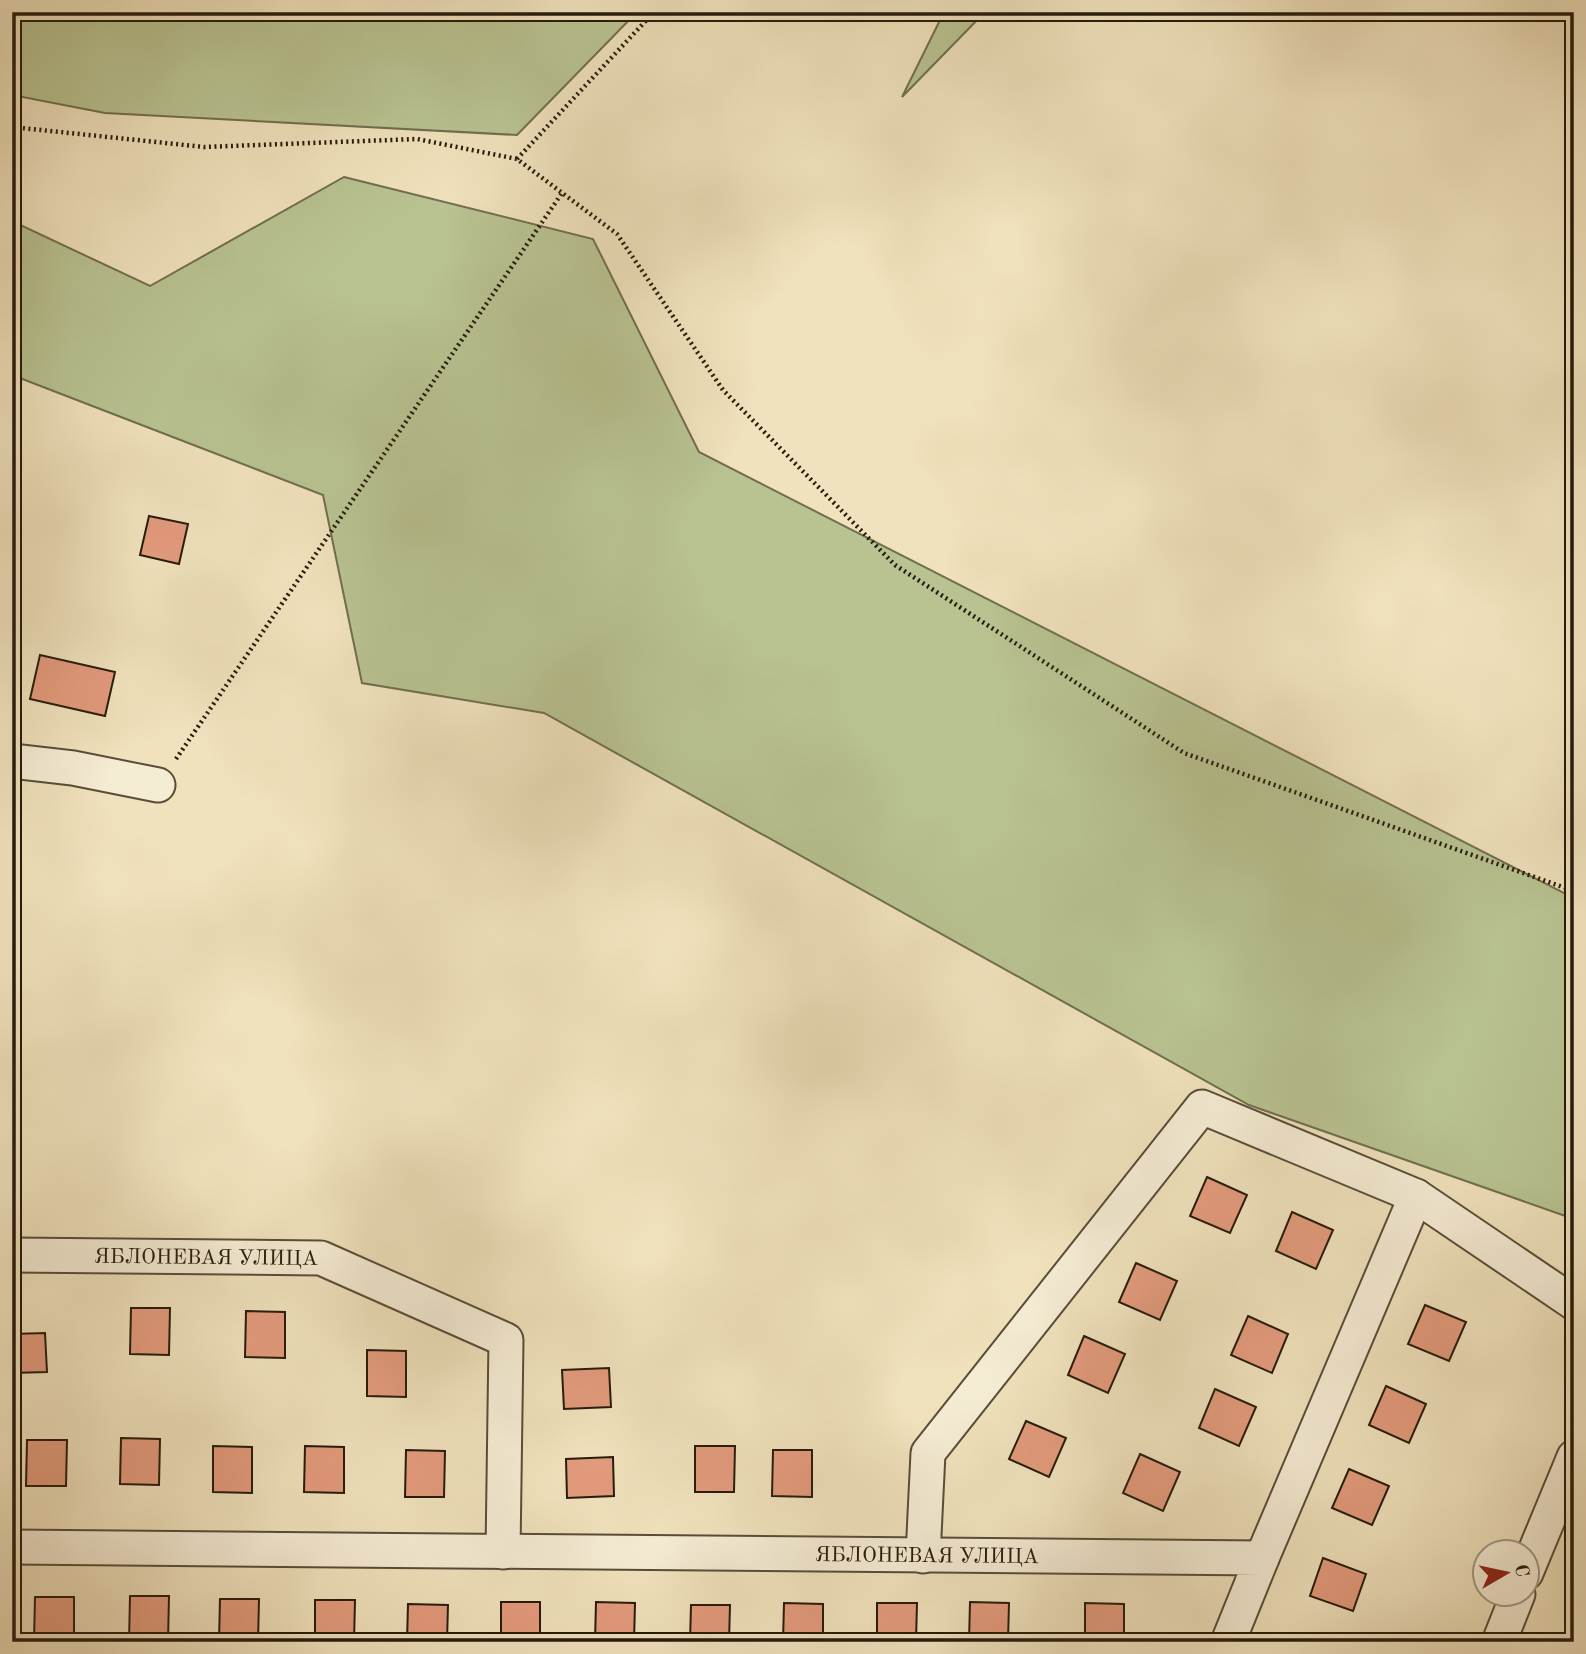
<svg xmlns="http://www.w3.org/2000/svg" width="1586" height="1654" viewBox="0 0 1586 1654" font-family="'Old Standard TT',serif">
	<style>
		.green { fill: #b9c392; stroke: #706f4f; stroke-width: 2 }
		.building { fill: #e39b7d; stroke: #261b0c; stroke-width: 2 }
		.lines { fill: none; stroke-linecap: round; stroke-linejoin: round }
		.minor-casing { stroke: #584d38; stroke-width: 37 }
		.path { stroke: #261b0c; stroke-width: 4.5; stroke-dasharray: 2 3.5; stroke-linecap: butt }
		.minor { stroke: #f5ecd4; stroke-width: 33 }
		.labels { text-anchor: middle; stroke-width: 7; stroke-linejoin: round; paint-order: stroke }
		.street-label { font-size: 21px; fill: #261b0c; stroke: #f5ecd4 }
	</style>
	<rect width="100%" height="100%" fill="#f0e2bd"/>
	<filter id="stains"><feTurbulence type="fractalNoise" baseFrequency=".00286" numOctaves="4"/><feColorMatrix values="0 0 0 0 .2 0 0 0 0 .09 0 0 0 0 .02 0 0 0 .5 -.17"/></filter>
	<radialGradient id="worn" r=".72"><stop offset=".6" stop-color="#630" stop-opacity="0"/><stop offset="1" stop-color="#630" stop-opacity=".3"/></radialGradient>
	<g class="green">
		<polygon points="12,12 637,12 517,135 105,113 12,95"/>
		<polygon points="944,12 985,12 902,97"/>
		<polygon points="344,177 593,239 699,452 1574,898 1574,1219 1249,1105 544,713 362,683 323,495 12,375 12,221 150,286"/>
	</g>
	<g class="building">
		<polygon points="149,516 188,524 179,564 140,555"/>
		<polygon points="40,655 115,672 105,716 30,699"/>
		<polygon points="1207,1177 1247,1195 1230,1233 1190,1216"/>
		<polygon points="1292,1212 1333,1230 1316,1269 1276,1251"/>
		<polygon points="1136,1263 1177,1281 1160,1320 1119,1302"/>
		<polygon points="1425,1305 1466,1322 1449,1361 1408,1344"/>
		<polygon points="131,1308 170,1308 169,1355 130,1354"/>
		<polygon points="246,1311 285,1312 285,1358 245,1357"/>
		<polygon points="1248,1316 1288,1334 1272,1373 1231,1355"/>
		<polygon points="45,1333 47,1372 12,1373 12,1334"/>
		<polygon points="1084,1336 1125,1354 1108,1393 1068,1375"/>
		<polygon points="367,1350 406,1351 406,1397 367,1396"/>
		<polygon points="609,1368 611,1407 564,1409 562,1370"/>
		<polygon points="1386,1386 1426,1404 1409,1443 1369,1425"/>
		<polygon points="1215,1389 1256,1407 1239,1446 1199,1428"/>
		<polygon points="1026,1421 1066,1438 1049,1477 1009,1459"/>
		<polygon points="121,1438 160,1439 159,1485 120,1484"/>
		<polygon points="27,1440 67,1440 66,1486 26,1486"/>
		<polygon points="213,1446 252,1447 252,1493 213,1492"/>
		<polygon points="305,1446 344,1447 344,1493 304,1492"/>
		<polygon points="695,1446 735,1446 734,1492 695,1492"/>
		<polygon points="406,1450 445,1451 444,1497 405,1497"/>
		<polygon points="773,1450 812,1450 812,1497 772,1496"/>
		<polygon points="1140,1454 1180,1472 1163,1511 1123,1493"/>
		<polygon points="613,1457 614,1496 567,1498 566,1459"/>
		<polygon points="1349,1469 1389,1486 1372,1525 1332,1508"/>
		<polygon points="1323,1558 1366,1574 1353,1611 1310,1596"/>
		<polygon points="130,1596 169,1596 168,1642 129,1642"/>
		<polygon points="35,1597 74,1597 74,1642 34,1642"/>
		<polygon points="220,1599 259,1599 258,1642 219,1642"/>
		<polygon points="315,1600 355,1600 354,1642 315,1642"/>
		<rect x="501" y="1602" width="39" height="40"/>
		<polygon points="596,1602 635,1603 634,1642 595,1642"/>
		<polygon points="970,1602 1009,1603 1008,1642 969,1642"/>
		<polygon points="784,1603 823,1604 823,1642 783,1642"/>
		<polygon points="877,1603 917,1603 916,1642 877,1642"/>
		<polygon points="1085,1603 1124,1604 1124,1642 1085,1642"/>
		<polygon points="408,1604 448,1605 447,1642 407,1642"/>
		<polygon points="691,1605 730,1605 729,1642 690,1642"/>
	</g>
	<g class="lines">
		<defs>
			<g id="minor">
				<polyline points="12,761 73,768 158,785"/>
				<path id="s1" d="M12 1255 321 1258 506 1340 503 1552"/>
				<path id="s2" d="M12 1547 1262 1558 1228 1642"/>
				<polyline points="923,1556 928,1453 1202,1107 1416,1196 1574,1303"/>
				<polyline points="1262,1558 1416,1196"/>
				<polyline points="1526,1573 1574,1457"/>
				<polyline points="1499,1642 1518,1594"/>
			</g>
		</defs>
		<use href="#minor" class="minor-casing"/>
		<g class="path">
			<polyline points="12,127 204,147 417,139 517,159 617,234 723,390 895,565 1184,753 1574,891"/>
			<polyline points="517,159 654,12"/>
			<polyline points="176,759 562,193"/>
		</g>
		<use href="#minor" class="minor"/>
	</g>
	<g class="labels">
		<g class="street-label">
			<text dy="7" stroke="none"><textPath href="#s1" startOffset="194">ЯБЛОНЕВАЯ УЛИЦА</textPath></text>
			<text dy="7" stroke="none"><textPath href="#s2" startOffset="915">ЯБЛОНЕВАЯ УЛИЦА</textPath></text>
		</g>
	</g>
	<rect width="1586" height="1654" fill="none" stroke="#f0e2bd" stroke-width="42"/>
	<rect x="14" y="14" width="1558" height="1626" fill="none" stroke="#261b0c" stroke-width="3.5"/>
	<rect x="21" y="21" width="1544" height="1612" fill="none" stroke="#261b0c" stroke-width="2"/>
	<g transform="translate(1506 1573) rotate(81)"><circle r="33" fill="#f5ecd4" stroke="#a29884" stroke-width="2"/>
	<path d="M0-5L12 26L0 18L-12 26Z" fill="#8f2418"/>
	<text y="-10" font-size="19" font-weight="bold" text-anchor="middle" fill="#261b0c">С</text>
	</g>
	<rect width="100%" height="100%" filter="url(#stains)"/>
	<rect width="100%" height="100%" fill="url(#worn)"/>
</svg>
